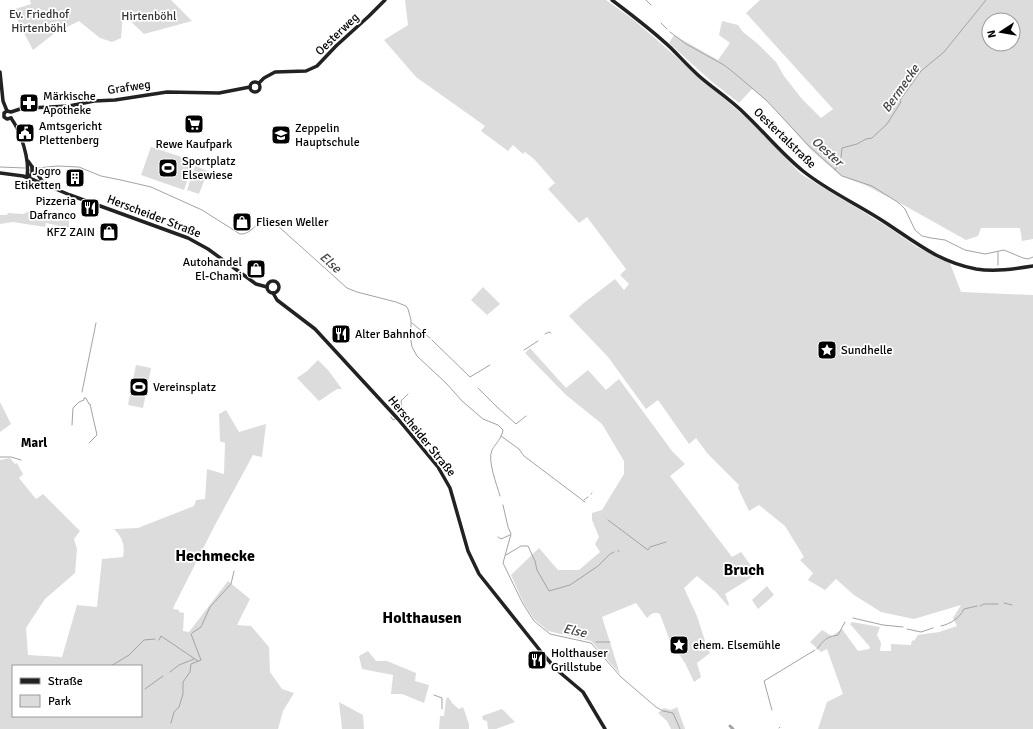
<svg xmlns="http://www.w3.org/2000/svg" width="1033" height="729" viewBox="0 0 1033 729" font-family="Signika,sans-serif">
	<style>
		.green { fill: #dcdcdc; fill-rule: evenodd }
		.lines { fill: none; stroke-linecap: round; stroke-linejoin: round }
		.stream { stroke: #a3a3a3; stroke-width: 1 }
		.canal { stroke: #a3a3a3; stroke-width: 3 }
		.secondary { stroke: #222; stroke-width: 3.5 }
		.labels { text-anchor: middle; stroke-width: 3.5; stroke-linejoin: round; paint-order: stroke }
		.park-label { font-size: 12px; fill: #333; stroke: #fff }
		.street-label { font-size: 12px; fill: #000; stroke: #fff }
		.poi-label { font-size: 12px; fill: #000; stroke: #fff; text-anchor: start }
		.water-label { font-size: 13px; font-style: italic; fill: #444; stroke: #fff }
		.neighbourhood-label { font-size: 13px; font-weight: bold; fill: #000; stroke: #fff }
		.district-label { font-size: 16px; font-weight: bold; fill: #000; stroke: #fff }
	</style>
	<rect width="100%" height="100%" fill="#fff"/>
	<g class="green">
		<polygon points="30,0 171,0 192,21 144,34 123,14 121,38 112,42 100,38 79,21 67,27 65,25 33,50 12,10 31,4"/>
		<polygon points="405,0 606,0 634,20 752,123 801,174 888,227 917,247 950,263 961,292 1033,295 1033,729 818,729 827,702 843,694 827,649 821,652 810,642 822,630 832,636 842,629 858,651 869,649 870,647 850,624 852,622 880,627 877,635 881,643 880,651 891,651 891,644 911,645 912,640 914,641 918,635 939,632 957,626 953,618 961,605 914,619 881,612 854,595 836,579 825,590 808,580 813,573 800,560 804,557 785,526 759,505 749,511 738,488 739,485 707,453 696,438 689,444 658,400 646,409 608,357 569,316 585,302 615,279 624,290 629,284 620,275 626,269 587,217 579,223 548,189 555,183 534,159 525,152 523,154 513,145 508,151 481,131 485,126 416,77 384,40 408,25"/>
		<path d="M760 0H1033V239L1022 241 1020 228H981L978 236 966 240 900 203 865 185 841 176 811 150 769 103 752 89 739 103 711 81 669 43 674 35 718 60 730 43 719 35 722 21 738 25 743 32 758 44 776 62 784 76 802 99 821 118 833 109 746 13ZM989 20H1013V44H989Z"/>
		<polygon points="151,147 194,161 184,190 141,175"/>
		<polygon points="195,166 208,171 199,194 187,190"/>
		<polygon points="30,211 50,218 52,213 69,218 69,228 46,223 45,227 13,222 0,224 0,215 7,215 8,213 23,214"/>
		<polygon points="483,287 500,304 487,315 471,300"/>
		<path d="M530 348 566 388 588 370 606 390 619 379 672 451 685 464 670 476 732 557 741 552 757 574 725 594 729 604 728 606 716 592 697 576 684 588 697 616 706 644 710 653 697 663 701 677 694 682 685 663 670 641 660 614C654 611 651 614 647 618L636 603 602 617 620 674 591 641 548 631 534 619 524 604 511 575 539 548 558 570H579L600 552 595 544 599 537 592 520V513L602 510 624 474V461L602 424 566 395 525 353Z"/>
		<polygon points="318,360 328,370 342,389 337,389 319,401 297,378 307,371"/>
		<polygon points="136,365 151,368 143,408 128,405"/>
		<polygon points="0,402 11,424 0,432"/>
		<path d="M226 410 239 432 266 424 262 457 253 455 215 525 174 606 173 609 179 610V612L184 613 183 631 189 632 228 581 250 599 237 625 251 626 269 647 270 672 282 689 294 693 283 711 278 729H0V460L10 458 15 464 17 463 23 474 19 478 36 499 43 494 80 531 74 539 77 549 75 573 45 599 26 628 28 655 62 657 77 605 97 607 102 559 123 557C125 545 123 538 114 529L138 528 194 506 196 500 205 499 207 469 224 474 225 443 220 441 219 414ZM13 666H141V716H13Z"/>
		<polygon points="767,586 774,595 758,609 752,600"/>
		<polygon points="368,651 376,661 387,661 416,673 415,681 429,685 424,703 402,694 391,694 393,675 362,669 359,656"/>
		<polygon points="448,697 453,704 459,709 463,707 469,724 469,729 439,729 440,716 444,716 446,699"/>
		<polygon points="339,702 363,715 364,729 342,729"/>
		<polygon points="677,707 685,729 671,729 667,721 658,713 664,708 671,710"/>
		<polygon points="502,709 515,722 496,729 488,729 487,721 483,720 482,716"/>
	</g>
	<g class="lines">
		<g class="stream">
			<polyline points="646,0 651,5"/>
			<polyline points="661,23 667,29"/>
			<polyline points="670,32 686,44 724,65 733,72 766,100 809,146 842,176 872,186 899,203 905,209 915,230 922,236 931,238 945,240 965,250 985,254 1004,250 1023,258 1028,259 1033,257"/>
			<polyline points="841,157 842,148 857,144 866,139 872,138 887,124 901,102 900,100 921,71 944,52 986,0"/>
			<polyline points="0,167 25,168"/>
			<path d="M36 168 58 166 79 167 101 176 121 180 151 187 202 210 240 234C256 235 259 209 278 226L347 288 357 292 396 302 406 306 408 309 411 320V341L412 347 417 356 447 384 462 401 483 419 498 425 503 430C502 438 496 443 492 450 487 460 497 485 500 496"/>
			<polyline points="835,170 839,162"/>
			<polyline points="998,265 998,252"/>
			<polyline points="412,323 430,338"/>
			<polyline points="545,334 549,332 551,333"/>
			<polyline points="432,340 470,377 490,365"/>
			<polyline points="524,350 538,341"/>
			<polyline points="478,388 497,407 516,424 526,416"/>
			<polyline points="82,392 96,323"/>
			<polyline points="399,413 402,410 401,401 408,394"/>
			<polyline points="391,417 393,420 395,419"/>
			<polyline points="72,425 73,408 79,402 84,400 84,398 86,398 89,404 90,404 97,435 89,443"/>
			<polyline points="501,436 519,449 524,456 585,502"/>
			<polyline points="0,457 11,457 21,460"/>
			<polyline points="591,494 592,493"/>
			<polyline points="584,500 588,497"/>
			<polyline points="503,505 508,527 511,534 503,563 523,604 534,621 550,634 591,643 621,677 656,707 663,711 673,713 680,729"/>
			<polyline points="608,520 648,550 650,547 666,542"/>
			<polyline points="498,537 501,539 510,535"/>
			<polyline points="618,551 619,551"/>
			<polyline points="506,555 521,546 528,546 535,561 537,570 549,591 570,585 598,566 610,554 614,552"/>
			<polyline points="1004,603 1012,605"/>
			<polyline points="980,606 984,604 998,604"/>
			<polyline points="853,618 883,625 903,627"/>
			<path d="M941 626C950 624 960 618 964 609L977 606"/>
			<polyline points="907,629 921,632 933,628"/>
			<polyline points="192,633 201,627 210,607 231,584 234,571"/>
			<polyline points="159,640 161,636 198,661"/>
			<polyline points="596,642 610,642"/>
			<path d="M817 649C824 640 826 637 838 635L845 622"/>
			<polyline points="111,666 129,655 144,640 155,639"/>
			<polyline points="170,672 179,665 194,659"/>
			<polyline points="145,689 163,676"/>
			<polyline points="434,695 442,698 442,709"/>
			<polyline points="772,710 764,681 815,650"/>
			<polyline points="171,723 174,712 179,707 183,694 183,682 190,672 191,664 201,660 191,634"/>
			<polyline points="779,728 780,727"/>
		</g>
		<polyline class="canal" points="730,726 733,729"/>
		<g class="secondary">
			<path d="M612 0C632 15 653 31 671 48 680 57 689 67 699 76 714 89 731 100 745 114 765 133 782 154 803 171 828 191 857 204 883 221 914 241 938 262 976 269 995 272 1014 269 1033 266"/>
			<polyline points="0,72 3,101 7,111"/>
			<circle cx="255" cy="87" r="5"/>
			<polyline points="259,83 264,78 275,72 306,71 317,66 336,46 369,16 385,0"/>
			<polyline points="7,111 11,112 20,109 29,108 69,106 94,101 115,100 167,92 219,93 250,87"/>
			<polyline points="7,111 4,113 4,117 7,119 11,118"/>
			<path d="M11 118C21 132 30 160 27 177"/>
			<polyline points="28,161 43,182"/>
			<polyline points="0,173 23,176 34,180 70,195 188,238 208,249 256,284 267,287"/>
			<polyline points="27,177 32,174 32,167"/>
			<circle cx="273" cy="287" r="6"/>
			<polyline points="273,293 277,300 315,329 398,419 438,467 450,488 468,551 479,574 542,653 557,670 583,692 605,729"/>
		</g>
	</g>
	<defs>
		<symbol id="pharmacy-square" viewBox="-11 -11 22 22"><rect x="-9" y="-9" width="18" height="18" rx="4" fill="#000" stroke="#fff"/><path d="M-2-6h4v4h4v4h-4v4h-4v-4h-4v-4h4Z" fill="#fff"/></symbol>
		<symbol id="supermarket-square" viewBox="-11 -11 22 22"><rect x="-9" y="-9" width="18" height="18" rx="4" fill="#000" stroke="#fff"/><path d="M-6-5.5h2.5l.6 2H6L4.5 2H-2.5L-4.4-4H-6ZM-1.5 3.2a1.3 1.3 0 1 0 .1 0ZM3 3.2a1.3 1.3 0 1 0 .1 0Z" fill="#fff"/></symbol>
		<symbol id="civic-square" viewBox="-11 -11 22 22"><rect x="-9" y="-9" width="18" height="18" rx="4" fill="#000" stroke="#fff"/><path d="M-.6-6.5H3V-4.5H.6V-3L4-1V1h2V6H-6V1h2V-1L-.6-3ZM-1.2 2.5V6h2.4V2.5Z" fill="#fff"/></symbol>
		<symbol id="school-square" viewBox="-11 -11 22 22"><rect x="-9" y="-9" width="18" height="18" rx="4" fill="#000" stroke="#fff"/><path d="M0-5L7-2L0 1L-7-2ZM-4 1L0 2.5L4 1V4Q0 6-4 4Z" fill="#fff"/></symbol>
		<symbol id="stadium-square" viewBox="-11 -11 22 22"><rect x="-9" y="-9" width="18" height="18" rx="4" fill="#000" stroke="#fff"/><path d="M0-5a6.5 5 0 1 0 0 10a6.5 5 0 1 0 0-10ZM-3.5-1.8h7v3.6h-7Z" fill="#fff"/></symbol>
		<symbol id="building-square" viewBox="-11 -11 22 22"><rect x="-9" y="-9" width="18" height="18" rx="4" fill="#000" stroke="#fff"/><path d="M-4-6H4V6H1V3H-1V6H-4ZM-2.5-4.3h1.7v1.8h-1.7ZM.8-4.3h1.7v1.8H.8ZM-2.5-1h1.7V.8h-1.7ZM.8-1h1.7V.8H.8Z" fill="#fff"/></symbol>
		<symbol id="restaurant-square" viewBox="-11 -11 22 22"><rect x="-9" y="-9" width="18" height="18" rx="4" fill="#000" stroke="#fff"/><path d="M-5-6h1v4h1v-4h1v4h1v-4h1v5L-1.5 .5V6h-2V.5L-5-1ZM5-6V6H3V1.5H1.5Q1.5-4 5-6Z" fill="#fff"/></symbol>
		<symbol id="shop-square" viewBox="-11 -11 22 22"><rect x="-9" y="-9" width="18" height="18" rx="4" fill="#000" stroke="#fff"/><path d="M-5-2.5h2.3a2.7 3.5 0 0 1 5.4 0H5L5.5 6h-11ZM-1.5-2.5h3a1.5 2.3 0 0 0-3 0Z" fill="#fff"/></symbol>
		<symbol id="sight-square" viewBox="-11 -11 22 22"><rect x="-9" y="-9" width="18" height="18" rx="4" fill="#000" stroke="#fff"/><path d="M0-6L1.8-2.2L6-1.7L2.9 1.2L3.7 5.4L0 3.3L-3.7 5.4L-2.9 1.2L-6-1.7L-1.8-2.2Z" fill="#fff"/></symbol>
	</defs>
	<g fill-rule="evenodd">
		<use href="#pharmacy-square" x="18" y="92" width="22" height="22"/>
		<use href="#supermarket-square" x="183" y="113" width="22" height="22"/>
		<use href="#civic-square" x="14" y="122" width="22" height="22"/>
		<use href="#school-square" x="270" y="124" width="22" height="22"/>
		<use href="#stadium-square" x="157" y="157" width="22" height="22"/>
		<use href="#building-square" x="64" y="167" width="22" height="22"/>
		<use href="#restaurant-square" x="79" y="197" width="22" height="22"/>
		<use href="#shop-square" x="231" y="211" width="22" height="22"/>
		<use href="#shop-square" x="98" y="221" width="22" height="22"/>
		<use href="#shop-square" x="245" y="258" width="22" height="22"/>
		<use href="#restaurant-square" x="330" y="323" width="22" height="22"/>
		<use href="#sight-square" x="816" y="339" width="22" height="22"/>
		<use href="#stadium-square" x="128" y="376" width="22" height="22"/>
		<use href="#sight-square" x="668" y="634" width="22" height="22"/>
		<use href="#restaurant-square" x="526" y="649" width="22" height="22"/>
	</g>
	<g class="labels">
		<g class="park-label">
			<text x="39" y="18">Ev. Friedhof<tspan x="39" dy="14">Hirtenböhl</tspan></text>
			<text x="149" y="20">Hirtenböhl</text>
		</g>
		<g class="street-label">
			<text transform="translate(337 34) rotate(-44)" y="4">Oesterweg</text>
			<text transform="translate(129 87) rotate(-8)" y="4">Grafweg</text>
			<text transform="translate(785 138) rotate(44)" y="4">Oestertalstraße</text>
			<text transform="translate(154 216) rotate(21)" y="4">Herscheider Straße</text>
			<text transform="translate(422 436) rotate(51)" y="4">Herscheider Straße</text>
		</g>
		<g class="poi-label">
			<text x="43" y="100">Märkische<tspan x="43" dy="14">Apotheke</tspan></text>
			<text x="39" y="130">Amtsgericht<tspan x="39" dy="14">Plettenberg</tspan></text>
			<text x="295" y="132">Zeppelin<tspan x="295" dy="14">Hauptschule</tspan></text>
			<text x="194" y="148" text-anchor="middle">Rewe Kaufpark</text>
			<text x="182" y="165">Sportplatz<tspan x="182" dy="14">Elsewiese</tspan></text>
			<text x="61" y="175" text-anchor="end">Jogro<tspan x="61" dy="14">Etiketten</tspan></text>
			<text x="76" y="205" text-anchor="end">Pizzeria<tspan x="76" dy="14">Dafranco</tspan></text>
			<text x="256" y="226">Fliesen Weller</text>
			<text x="95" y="236" text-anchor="end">KFZ ZAIN</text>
			<text x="242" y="266" text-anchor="end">Autohandel<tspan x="242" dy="14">El-Chami</tspan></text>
			<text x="355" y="338">Alter Bahnhof</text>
			<text x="841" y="354">Sundhelle</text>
			<text x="153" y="391">Vereinsplatz</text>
			<text x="693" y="649">ehem. Elsemühle</text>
			<text x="551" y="657">Holthauser<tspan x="551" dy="14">Grillstube</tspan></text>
		</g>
		<g class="water-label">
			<text transform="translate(900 88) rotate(-55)" y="5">Bermecke</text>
			<text transform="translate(828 151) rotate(42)" y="5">Oester</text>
			<text transform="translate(331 262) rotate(41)" y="5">Else</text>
			<text transform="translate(575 630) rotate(13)" y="5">Else</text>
		</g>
		<g class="neighbourhood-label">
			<text x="34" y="447">Marl</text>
		</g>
		<g class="district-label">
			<text x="215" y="561">Hechmecke</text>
			<text x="744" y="575">Bruch</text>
			<text x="422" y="623">Holthausen</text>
		</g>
	</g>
	<rect x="12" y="665" width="130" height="52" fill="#ffffff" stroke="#999999"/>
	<rect x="20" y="678" width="20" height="6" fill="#222222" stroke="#999999"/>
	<text x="48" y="685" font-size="12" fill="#000000">Straße</text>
	<rect x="20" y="695" width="20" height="12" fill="#dcdcdc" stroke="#999999"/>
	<text x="48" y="705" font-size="12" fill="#000000">Park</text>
	<g transform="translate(1001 32) rotate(258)"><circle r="19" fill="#ffffff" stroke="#999999"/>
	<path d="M0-3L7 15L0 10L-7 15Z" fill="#000000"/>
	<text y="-6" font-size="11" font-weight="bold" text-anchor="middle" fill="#000000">N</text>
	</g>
</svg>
